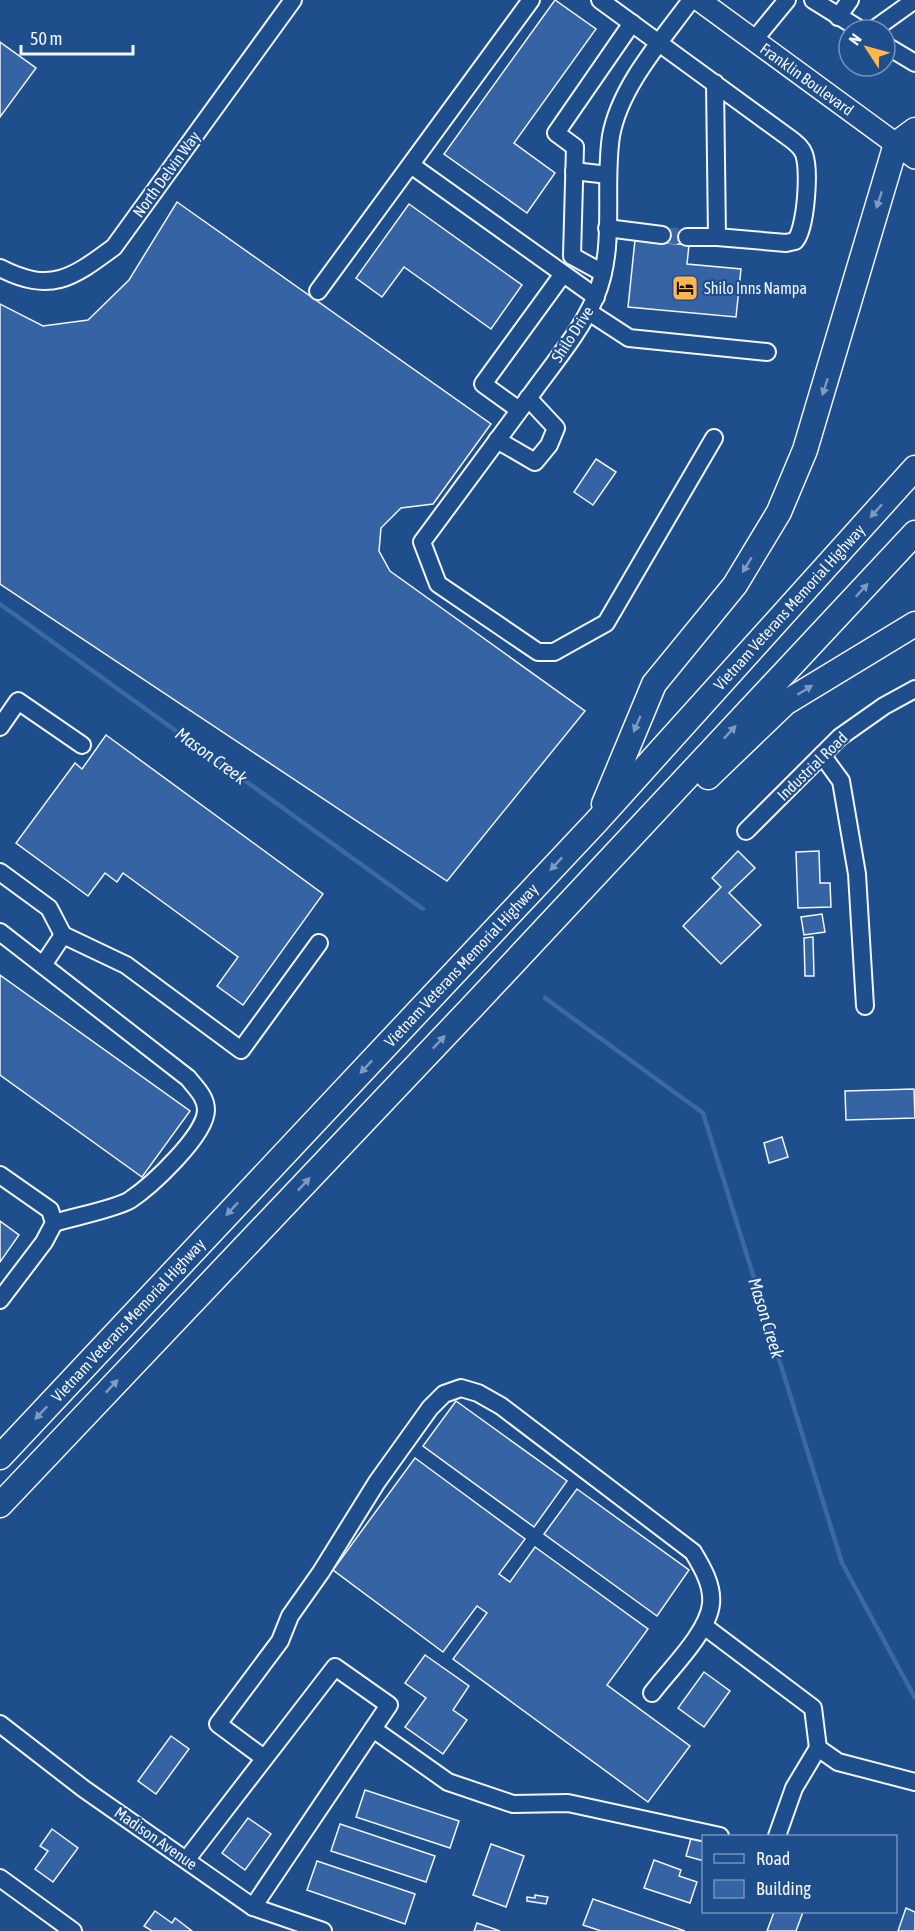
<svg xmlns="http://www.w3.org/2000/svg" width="915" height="1931" viewBox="0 0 915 1931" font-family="'Asap Condensed',sans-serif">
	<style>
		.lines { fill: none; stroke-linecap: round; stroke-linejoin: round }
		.stream { stroke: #3b69a3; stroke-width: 4.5 }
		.building { fill: #3563a3; stroke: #f2f6ff; stroke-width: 1.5 }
		.minor-tunnel { stroke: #3f679d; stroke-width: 16; stroke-dasharray: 16 8; stroke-linecap: butt }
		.minor-casing { stroke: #f2f6ff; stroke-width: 20 }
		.major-casing { stroke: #f2f6ff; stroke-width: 24 }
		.highway-casing { stroke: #f2f6ff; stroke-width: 27 }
		.minor { stroke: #1f4e8c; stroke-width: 16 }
		.major { stroke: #1f4e8c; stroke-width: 21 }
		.highway { stroke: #1f4e8c; stroke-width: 24 }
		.oneway { fill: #7e9ac0 }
		.labels { text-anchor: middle; stroke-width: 4.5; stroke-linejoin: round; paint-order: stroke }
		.street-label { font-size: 16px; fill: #f2f6ff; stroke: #1f4e8c }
		.poi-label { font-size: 16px; fill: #f2f6ff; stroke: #1f4e8c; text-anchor: start }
		.water-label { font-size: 18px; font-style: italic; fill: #f2f6ff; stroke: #1f4e8c }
	</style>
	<rect width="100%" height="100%" fill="#1f4e8c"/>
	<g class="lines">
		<g class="stream">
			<polyline points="0,604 423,909"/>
			<polyline points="545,998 703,1113 842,1563 915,1698"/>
		</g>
	</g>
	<g class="building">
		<polygon points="555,0 596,29 514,143 555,173 527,213 444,154"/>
		<polygon points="0,42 36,68 0,117"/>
		<polygon points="177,202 491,424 433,504 401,508 381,528 379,551 390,571 585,711 447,881 0,584 0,304 43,326 88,320 129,280"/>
		<polygon points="409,204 522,285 491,329 404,267 382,297 356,278"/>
		<polygon points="635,240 689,245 687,264 741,269 736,317 628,307"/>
		<polygon points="596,459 616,472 593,505 574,492"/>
		<polygon points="106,735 323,894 243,1005 217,986 238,957 123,873 117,882 105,873 88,896 16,843 75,763 82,769"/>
		<polygon points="738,851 755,868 729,893 761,925 721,964 683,926 721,887 712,878"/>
		<polygon points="819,851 820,883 830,883 831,907 798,908 796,852"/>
		<polygon points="822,914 825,932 804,935 801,917"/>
		<polygon points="813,937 814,976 805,976 804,938"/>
		<polygon points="0,975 190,1111 142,1177 0,1075"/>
		<polygon points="914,1089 915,1118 846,1120 845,1091"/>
		<polygon points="782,1137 788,1157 769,1163 764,1143"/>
		<polygon points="0,1221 19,1235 0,1262"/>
		<polygon points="456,1401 567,1481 534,1527 423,1446"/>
		<polygon points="415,1458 525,1539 499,1574 510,1582 535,1547 648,1629 607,1685 690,1746 648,1802 453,1659 487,1613 477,1606 443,1652 333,1570"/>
		<polygon points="577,1489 689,1570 657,1616 544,1534"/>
		<polygon points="425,1655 469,1686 453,1710 467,1720 443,1754 405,1727 426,1698 405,1683"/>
		<polygon points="704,1672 730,1691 704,1727 678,1708"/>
		<polygon points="171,1736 189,1749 156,1794 138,1781"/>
		<polygon points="365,1790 459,1821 450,1848 356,1817"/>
		<polygon points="248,1818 271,1834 245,1870 222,1853"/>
		<polygon points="340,1824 435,1856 426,1882 331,1851"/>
		<polygon points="52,1829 78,1848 53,1882 35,1869 48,1851 40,1846"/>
		<polygon points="692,1835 704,1839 704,1861 686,1856"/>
		<polygon points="491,1844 524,1856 506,1907 473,1895"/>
		<polygon points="654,1860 681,1870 679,1876 697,1882 690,1903 644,1888"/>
		<polygon points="317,1861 415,1894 405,1924 307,1890"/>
		<polygon points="535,1895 548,1897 546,1904 527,1901 527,1897 535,1898"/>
		<polygon points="593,1899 685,1931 601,1931 583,1925"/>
		<polygon points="906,1908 915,1912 915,1931 898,1931"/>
		<polygon points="155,1911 172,1923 175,1918 192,1931 152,1931 144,1926"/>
		<polygon points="774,1912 803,1912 796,1931 767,1931"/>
		<polygon points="477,1923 500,1931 474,1931"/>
	</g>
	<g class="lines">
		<polyline class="minor-tunnel" points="662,235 687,237"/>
		<defs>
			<g id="minor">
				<path d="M600 0C664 47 728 93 792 140 797 144 802 148 804 154 810 170 806 229 795 241L786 243 717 237 715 83"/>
				<path d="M691 0C662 40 620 86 611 136 603 189 617 248 595 298 580 333 552 365 530 396 494 444 458 493 422 542L438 584 538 652H554L606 623 714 438"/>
				<polyline points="813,0 861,30"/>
				<polyline points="838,17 850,0"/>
				<polyline points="873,30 915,0"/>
				<polyline points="754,40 787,0"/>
				<polyline points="885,45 915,63"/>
				<polyline points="411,165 596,297"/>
				<polyline points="574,171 608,175"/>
				<polyline points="607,228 662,235"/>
				<polyline points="687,237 717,237"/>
				<path d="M0 268C51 294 72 278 114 247L293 0"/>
				<polyline points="603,273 572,256 575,147 556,133 632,23"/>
				<polyline points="318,291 531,0"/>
				<polyline points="589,312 629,338 767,352"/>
				<polyline points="519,410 483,384 563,274"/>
				<polyline points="497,440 535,462 549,445 556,428 528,398"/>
				<polyline points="0,727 18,701 82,745"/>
				<polyline points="822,755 841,781 857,874 865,1006"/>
				<polyline points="746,831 840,737 884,706 915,689"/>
				<polyline points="0,872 49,908 63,935"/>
				<path d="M0 932 188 1078C196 1088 206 1097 206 1110 206 1135 151 1186 130 1200 115 1209 73 1217 54 1223"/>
				<polyline points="63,935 126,965 241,1050 319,943"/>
				<polyline points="43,965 63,935"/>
				<polyline points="0,1175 50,1210 54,1223 44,1242 0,1300"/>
				<polyline points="704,1626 813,1708 818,1748 838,1762 915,1782"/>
				<polyline points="0,1724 84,1789 253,1907 323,1931"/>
				<polyline points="373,1729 448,1782 513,1804 568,1803 720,1836"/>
				<path d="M264 1758 218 1724 280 1641 290 1616 321 1572 377 1482 430 1408 444 1394 461 1388 478 1393 501 1406 693 1552C702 1567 713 1585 711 1604 708 1633 669 1670 652 1693"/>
				<polyline points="777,1836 794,1788 818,1748"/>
				<polyline points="187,1859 335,1667 389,1705 253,1907"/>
				<polyline points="0,1878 73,1931"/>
			</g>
			<polyline id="major" points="699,0 915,158"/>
			<g id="highway">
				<polyline points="708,777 785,703 915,624"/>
				<polyline points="604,804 654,684 735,585 779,512 805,450 896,144 915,130"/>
				<polyline points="0,1457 597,821 915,468"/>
				<polyline points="0,1505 474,1005 915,533"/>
			</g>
		</defs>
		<use href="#minor" class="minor-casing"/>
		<use href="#major" class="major-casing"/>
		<use href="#highway" class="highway-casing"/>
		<use href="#minor" class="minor"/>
		<use href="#major" class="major"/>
		<use href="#highway" class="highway"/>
	</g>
	<defs><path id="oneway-solid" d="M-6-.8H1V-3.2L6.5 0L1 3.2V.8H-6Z" transform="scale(1.5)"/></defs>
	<g class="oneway">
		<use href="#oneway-solid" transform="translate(879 200) rotate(108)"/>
		<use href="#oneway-solid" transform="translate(825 387) rotate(108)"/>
		<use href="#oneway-solid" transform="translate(876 511) rotate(132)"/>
		<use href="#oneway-solid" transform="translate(747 565) rotate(121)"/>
		<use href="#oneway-solid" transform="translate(862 590) rotate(-47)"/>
		<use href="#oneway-solid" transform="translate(805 690) rotate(-32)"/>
		<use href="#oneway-solid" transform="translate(637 724) rotate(113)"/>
		<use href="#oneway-solid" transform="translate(730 732) rotate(-47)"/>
		<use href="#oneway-solid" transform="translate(556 864) rotate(133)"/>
		<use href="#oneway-solid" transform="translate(439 1042) rotate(-47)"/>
		<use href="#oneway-solid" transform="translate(366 1067) rotate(133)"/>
		<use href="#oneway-solid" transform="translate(304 1184) rotate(-47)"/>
		<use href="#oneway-solid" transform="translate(232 1209) rotate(133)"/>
		<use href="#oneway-solid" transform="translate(112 1386) rotate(-47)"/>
		<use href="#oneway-solid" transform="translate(41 1413) rotate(133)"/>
	</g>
	<defs>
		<symbol id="hotel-square" viewBox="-11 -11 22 22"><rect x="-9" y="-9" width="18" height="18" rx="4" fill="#ffb74d" stroke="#1f4e8c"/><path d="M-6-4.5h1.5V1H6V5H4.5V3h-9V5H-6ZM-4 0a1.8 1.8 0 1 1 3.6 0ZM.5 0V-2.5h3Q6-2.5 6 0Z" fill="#111"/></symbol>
	</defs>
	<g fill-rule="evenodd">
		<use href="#hotel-square" x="670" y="273" width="30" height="30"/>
	</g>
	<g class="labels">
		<g class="street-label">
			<text transform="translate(807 79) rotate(36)" y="6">Franklin Boulevard</text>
			<text transform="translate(166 174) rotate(-54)" y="6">North Delvin Way</text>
			<text transform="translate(572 334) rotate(-57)" y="6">Shilo Drive</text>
			<text transform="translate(789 607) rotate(-48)" y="6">Vietnam Veterans Memorial Highway</text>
			<text transform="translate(812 766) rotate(-44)" y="6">Industrial Road</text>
			<text transform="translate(461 965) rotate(-47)" y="6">Vietnam Veterans Memorial Highway</text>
			<text transform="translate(128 1320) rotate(-47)" y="6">Vietnam Veterans Memorial Highway</text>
			<text transform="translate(156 1838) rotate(35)" y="6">Madison Avenue</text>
		</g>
		<g class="poi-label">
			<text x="704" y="294">Shilo Inns Nampa</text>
		</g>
		<g class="water-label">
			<text transform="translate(211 756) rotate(36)" y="6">Mason Creek</text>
			<text transform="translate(766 1318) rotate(73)" y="6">Mason Creek</text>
		</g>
	</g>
	<rect x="702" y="1835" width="195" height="78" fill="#1f4e8c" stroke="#7391ba" stroke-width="1.5"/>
	<rect x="714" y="1854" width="30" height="9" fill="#1f4e8c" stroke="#7391ba" stroke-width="1.5"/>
	<text x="756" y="1865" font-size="18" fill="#f2f6ff">Road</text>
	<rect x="714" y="1880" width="30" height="18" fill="#3563a3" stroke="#7391ba" stroke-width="1.5"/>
	<text x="756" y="1895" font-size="18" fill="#f2f6ff">Building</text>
	<g transform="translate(867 48) rotate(306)"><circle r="28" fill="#1f4e8c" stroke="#7391ba" stroke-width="1.5"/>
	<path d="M0-4.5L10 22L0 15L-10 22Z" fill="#ffb74d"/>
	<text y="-9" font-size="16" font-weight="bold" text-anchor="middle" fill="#f2f6ff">N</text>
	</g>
	<path d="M21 45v9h112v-9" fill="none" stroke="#f2f6ff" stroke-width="3"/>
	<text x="30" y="45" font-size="18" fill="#f2f6ff" stroke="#1f4e8c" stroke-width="4.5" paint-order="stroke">50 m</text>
</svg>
